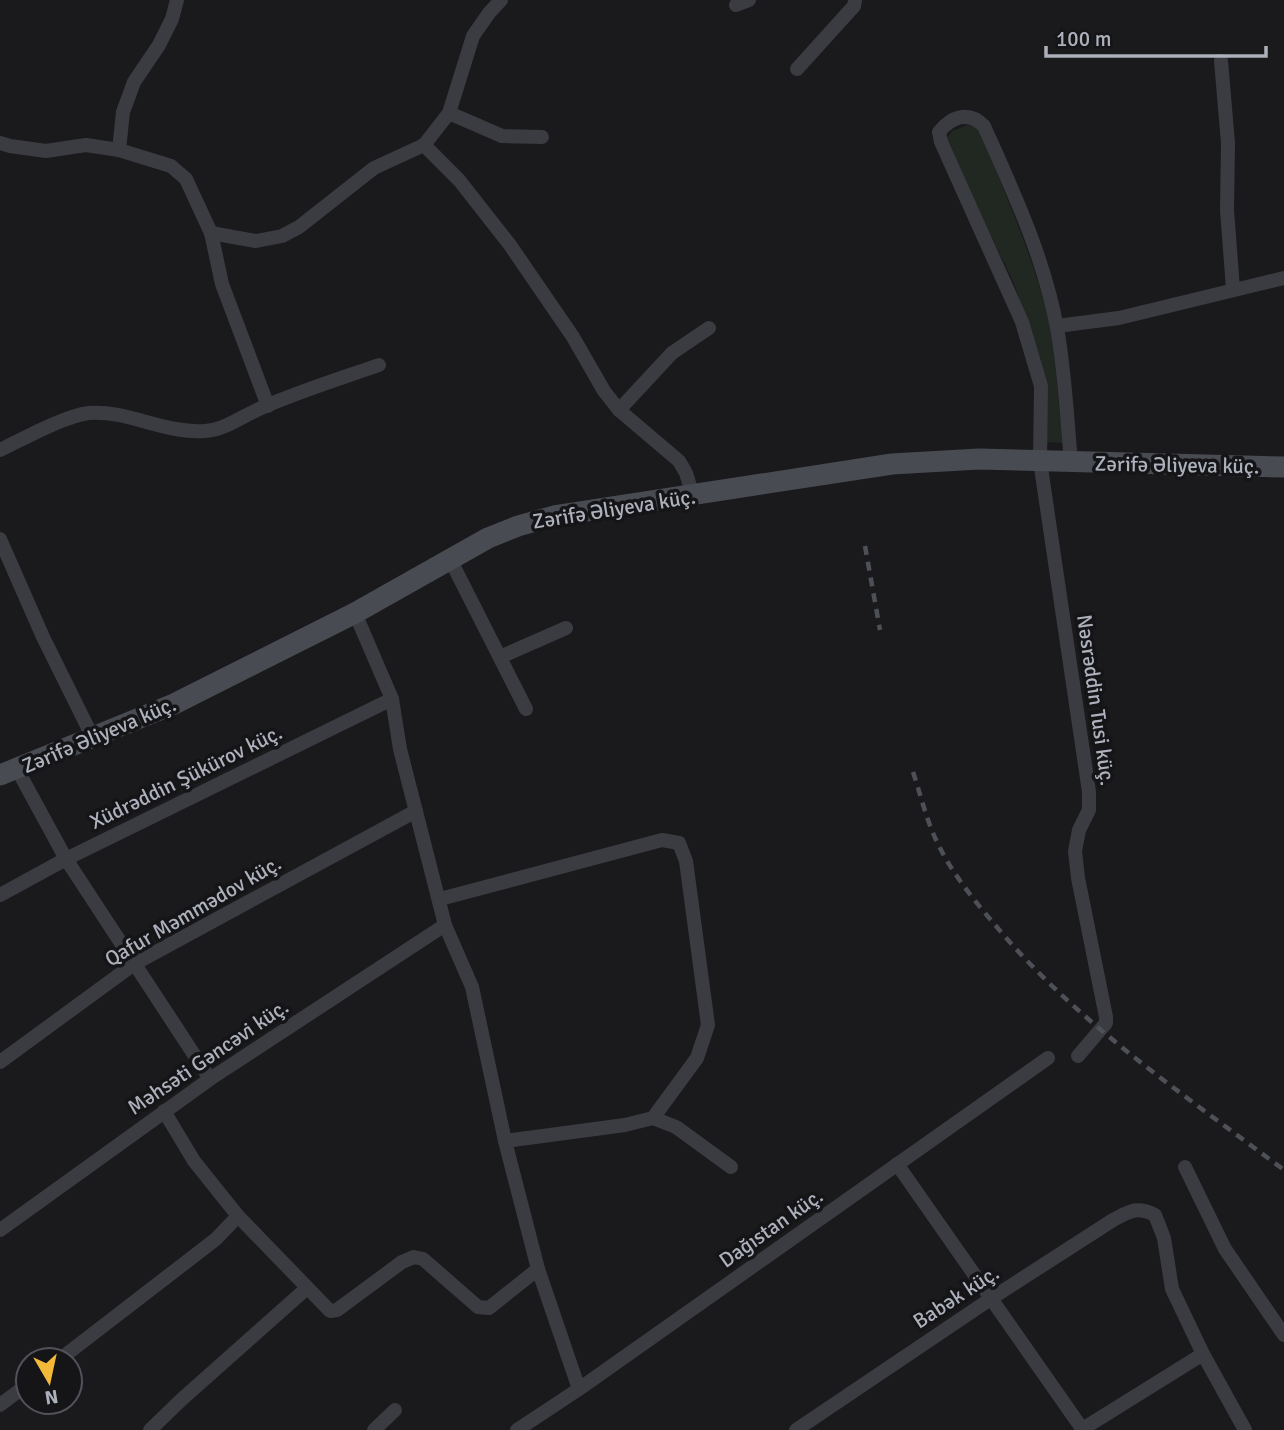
<svg xmlns="http://www.w3.org/2000/svg" width="1284" height="1430" viewBox="0 0 1284 1430" font-family="Signika,sans-serif">
	<style>
		.green { fill: #202821 }
		.lines { fill: none; stroke-linecap: round; stroke-linejoin: round }
		.street { stroke: #3b3c42; stroke-width: 14 }
		.secondary { stroke: #494b52; stroke-width: 21 }
		.rail { stroke: #4e5057; stroke-width: 4.5; stroke-dasharray: 9 7; stroke-linecap: butt }
		.labels { text-anchor: middle; stroke-width: 7; stroke-linejoin: round; paint-order: stroke }
		.street-label { font-size: 21px; fill: #adb1bc; stroke: #151518 }
	</style>
	<rect width="100%" height="100%" fill="#1a1a1d"/>
	<path class="green" d="M968 125 975 127 982 134C1003 190 1029 247 1045 305 1057 351 1056 397 1064 443L1043 442 1034 340 1013 281 948 148 947 138 952 131Z"/>
	<g class="lines">
		<g class="street">
			<polyline points="736,5 749,0"/>
			<polyline points="1221,61 1228,143 1227,210 1233,289"/>
			<polyline points="797,69 854,6 855,0"/>
			<polyline points="449,113 502,136 542,137"/>
			<polyline points="0,143 10,146 46,151 86,145 119,150 171,166 186,179 211,233 256,241 282,236 299,227 374,168 424,145"/>
			<polyline points="424,145 459,180 510,245 573,337 604,391 619,410 679,461 686,473 693,496"/>
			<polyline points="424,145 449,113 473,36 489,13 501,0"/>
			<polyline points="119,150 123,112 134,82 159,45 172,19 177,0"/>
			<polyline points="211,233 222,284 268,406"/>
			<polyline points="1057,326 1119,318 1284,278"/>
			<polyline points="619,410 672,353 709,328"/>
			<path d="M0 450C23 439 64 416 89 413 128 410 165 434 205 431 224 430 241 417 259 409 297 392 339 379 379 365"/>
			<path d="M1071 462C1067 418 1065 372 1057 328 1044 257 1013 191 984 126 968 110 951 117 939 132L941 142 1022 322 1041 386 1040 461 1089 792V810L1079 830 1075 851 1078 878 1106 1017V1023L1078 1056"/>
			<polyline points="0,539 43,637 93,738"/>
			<polyline points="450,559 526,709"/>
			<polyline points="355,613 392,699 400,749 445,925 472,987 505,1141 538,1269 579,1389"/>
			<polyline points="500,657 566,628"/>
			<polyline points="17,769 66,859 210,1079"/>
			<polyline points="0,895 66,859 392,699"/>
			<polyline points="440,899 662,840 679,843 686,861 708,1025 697,1058 653,1118 625,1125 505,1141"/>
			<polyline points="0,1062 134,964 416,811"/>
			<polyline points="164,1111 194,1161 238,1216 330,1311 337,1310 402,1262 414,1257 423,1259 478,1307 489,1308 538,1269"/>
			<polyline points="653,1118 676,1127 731,1167"/>
			<polyline points="897,1164 1083,1430"/>
			<polyline points="1185,1167 1225,1249 1284,1335"/>
			<polyline points="0,1230 210,1079 445,925"/>
			<polyline points="59,1360 216,1239 238,1216"/>
			<polyline points="0,1405 28,1384"/>
			<polyline points="150,1430 181,1400 307,1288"/>
			<polyline points="374,1430 395,1410"/>
			<polyline points="517,1430 579,1389 1048,1058"/>
			<path d="M796 1430 992 1298 1113 1220C1130 1211 1137 1206 1155 1215L1164 1238 1172 1289 1203 1354 1245 1430"/>
			<polyline points="1081,1430 1203,1354"/>
		</g>
		<polyline class="secondary" points="0,775 174,704 355,613 488,538 518,526 554,516 892,464 979,459 1284,467"/>
		<g class="rail">
			<polyline points="865,546 880,630"/>
			<path d="M913 772C920 793 925 814 933 833 947 867 972 898 996 926 1077 1023 1183 1094 1284 1170"/>
		</g>
	</g>
	<g class="labels">
		<g class="street-label">
			<text transform="translate(1177 465) rotate(1)" y="7">Zərifə Əliyeva küç.</text>
			<text transform="translate(614 509) rotate(-9)" y="7">Zərifə Əliyeva küç.</text>
			<text transform="translate(1096 700) rotate(82)" y="7">Nəsrəddin Tusi küç.</text>
			<text transform="translate(99 735) rotate(-23)" y="7">Zərifə Əliyeva küç.</text>
			<text transform="translate(186 777) rotate(-26)" y="7">Xüdrəddin Şükürov küç.</text>
			<text transform="translate(193 911) rotate(-30)" y="7">Qafur Məmmədov küç.</text>
			<text transform="translate(208 1057) rotate(-34)" y="7">Məhsəti Gəncəvi küç.</text>
			<text transform="translate(771 1228) rotate(-35)" y="7">Dağıstan küç.</text>
			<text transform="translate(956 1297) rotate(-33)" y="7">Babək küç.</text>
		</g>
	</g>
	<g transform="translate(49 1381) rotate(171)"><circle r="33" fill="#151518" stroke="#52535a" stroke-width="2"/>
	<path d="M0-5L12 26L0 18L-12 26Z" fill="#f5b93a"/>
	<text y="-10" font-size="19" font-weight="bold" text-anchor="middle" fill="#adb1bc">N</text>
	</g>
	<path d="M1046 46v10h220v-10" fill="none" stroke="#adb1bc" stroke-width="3.5"/>
	<text x="1056" y="46" font-size="21" fill="#adb1bc" stroke="#151518" stroke-width="5" paint-order="stroke">100 m</text>
</svg>
